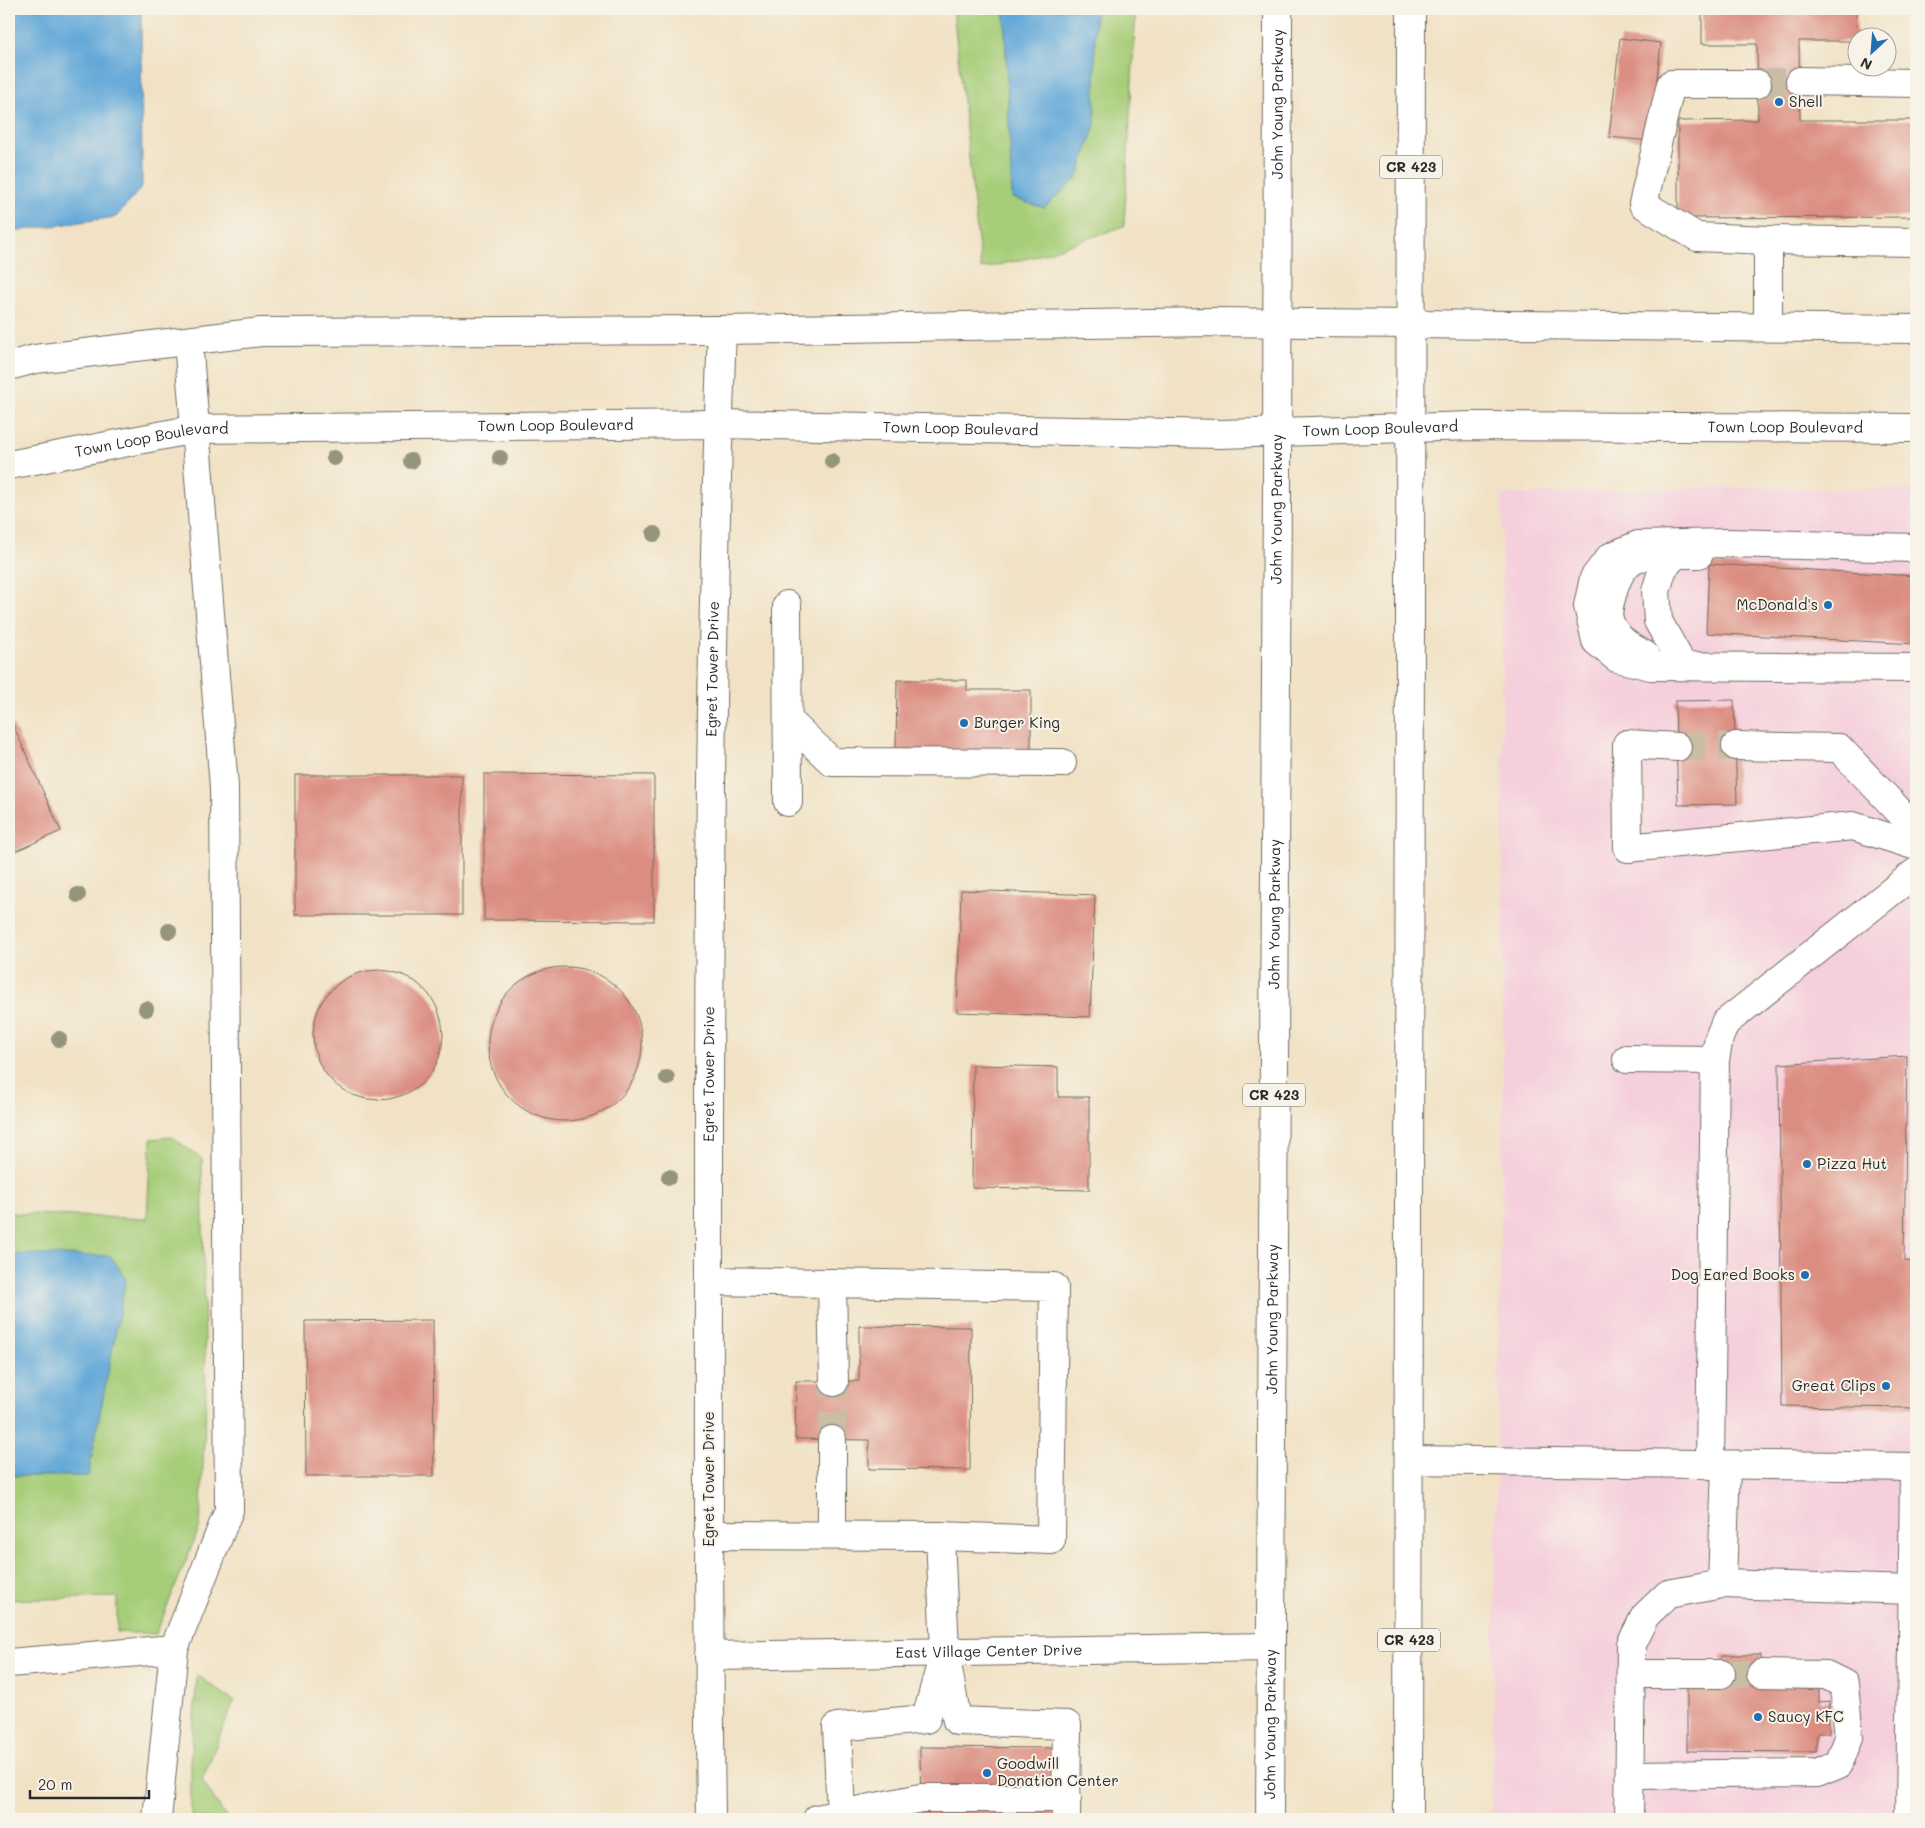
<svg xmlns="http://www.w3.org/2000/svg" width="1925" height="1828" viewBox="0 0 1925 1828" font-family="Mali,sans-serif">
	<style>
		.built { fill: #f5cfdc }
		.green { fill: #a6cd78; stroke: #687c52 }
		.water { fill: #62a8d8; stroke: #466a82 }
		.building { fill: #dc8d81 }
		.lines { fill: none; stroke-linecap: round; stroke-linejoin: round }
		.minor-tunnel { stroke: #c9bda6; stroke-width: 28; stroke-dasharray: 28 14; stroke-linecap: butt }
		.minor-casing { stroke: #706b61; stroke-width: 30 }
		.highway-casing { stroke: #706b61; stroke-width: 30 }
		.minor { stroke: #fff; stroke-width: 28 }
		.highway { stroke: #fff; stroke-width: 28 }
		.tree { fill: #95947b }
		.poi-dot { fill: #1f6fb2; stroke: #f7f3e8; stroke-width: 2 }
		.labels { text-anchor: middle; stroke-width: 4; stroke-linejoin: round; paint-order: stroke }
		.shield { fill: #f7f3e8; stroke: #686764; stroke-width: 1 }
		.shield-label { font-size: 14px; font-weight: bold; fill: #2b2b2b }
		.poi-label { font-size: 15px; fill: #2b2b2b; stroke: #f7f3e8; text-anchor: start }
		.street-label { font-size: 15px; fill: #2b2b2b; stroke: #f7f3e8 }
	</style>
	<rect width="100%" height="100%" fill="#f7f3e8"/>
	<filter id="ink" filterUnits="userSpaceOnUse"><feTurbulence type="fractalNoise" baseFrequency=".02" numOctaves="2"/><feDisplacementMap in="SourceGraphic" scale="10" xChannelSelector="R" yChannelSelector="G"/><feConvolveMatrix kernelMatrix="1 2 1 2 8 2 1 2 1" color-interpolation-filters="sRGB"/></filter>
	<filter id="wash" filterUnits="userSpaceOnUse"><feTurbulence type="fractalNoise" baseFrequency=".0096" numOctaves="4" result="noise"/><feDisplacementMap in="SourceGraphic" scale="20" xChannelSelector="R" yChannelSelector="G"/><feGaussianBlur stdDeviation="1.12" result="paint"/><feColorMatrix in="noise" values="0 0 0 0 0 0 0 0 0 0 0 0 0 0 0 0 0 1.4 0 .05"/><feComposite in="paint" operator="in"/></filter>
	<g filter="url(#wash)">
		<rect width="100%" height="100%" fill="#f1e2c5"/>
		<polygon class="built" points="1724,487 1916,490 1916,1819 1491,1819 1503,1106 1502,495"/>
		<g class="green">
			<polygon points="953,9 1136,9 1124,226 1037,256 981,269"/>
			<polygon points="172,1137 202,1159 206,1404 200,1526 156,1634 117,1632 117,1597 9,1600 9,1213 147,1219 151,1139"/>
			<polygon points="197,1675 234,1701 202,1780 227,1819 191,1819 191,1753"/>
		</g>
		<g class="water">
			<polygon points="9,9 141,9 142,187 116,217 9,232"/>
			<polygon points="1004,9 1095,9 1095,125 1078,177 1044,208 1012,198"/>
			<polygon points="9,1254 111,1256 126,1279 88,1476 9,1476"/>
		</g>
		<g id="blocks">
			<g class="building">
				<polygon points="1702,9 1856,9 1857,41 1799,41 1800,120 1916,120 1916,217 1678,218 1678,121 1758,120 1757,44 1702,44"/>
				<polygon points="1620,38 1661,43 1650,141 1609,137"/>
				<polygon points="1709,564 1916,576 1916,644 1706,633"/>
				<polygon points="897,680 967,680 967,690 1031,690 1031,757 896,755"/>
				<polygon points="1734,700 1737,804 1678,805 1675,701"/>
				<polygon points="9,716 61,831 9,854"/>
				<polygon points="484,774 654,775 654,921 484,920"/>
				<rect x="295" y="775" width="167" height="140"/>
				<polygon points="961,890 1095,895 1090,1017 957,1012"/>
				<circle cx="565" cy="1044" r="77"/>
				<circle cx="378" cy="1035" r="65"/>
				<polygon points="1907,1056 1904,1261 1916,1262 1916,1408 1782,1406 1779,1064"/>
				<polygon points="973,1065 1058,1067 1058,1097 1089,1097 1089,1190 972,1188"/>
				<polygon points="433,1320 434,1476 306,1476 305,1321"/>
				<polygon points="859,1326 971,1327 970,1470 869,1469 869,1440 795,1439 796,1381 859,1381"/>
				<polygon points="1721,1655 1761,1655 1761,1683 1819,1683 1819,1702 1829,1701 1829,1733 1817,1733 1816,1752 1687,1751 1687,1687 1721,1687"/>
				<polygon points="920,1747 1053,1748 1053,1819 921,1819"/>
			</g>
		</g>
	</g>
	<g filter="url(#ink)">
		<use href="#blocks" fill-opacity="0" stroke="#706b61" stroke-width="1"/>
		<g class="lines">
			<g class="minor-tunnel">
				<polyline points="1757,84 1800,81"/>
				<polyline points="1677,747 1736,746"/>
				<polyline points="832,1440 834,1382"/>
				<polyline points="1721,1674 1761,1674"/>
			</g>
			<defs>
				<g id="minor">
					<polyline points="1800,81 1916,83"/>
					<polyline points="1757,84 1671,84 1643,204 1697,237 1768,240 1916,242"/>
					<polyline points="1768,327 1768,240"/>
					<polyline points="9,366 35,359 261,332 722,330 1213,322 1916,329"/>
					<path id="s1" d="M9 465 195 429 719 424 1220 434 1472 426 1916 428"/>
					<polyline points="1916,548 1727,543 1638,545 1610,557 1594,578 1588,606 1596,641 1617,658 1651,666 1916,668"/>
					<polyline points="787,605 788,802"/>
					<path d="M1645 655C1628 646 1616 639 1609 620 1606 609 1616 577 1624 568 1630 560 1638 556 1647 556"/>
					<polyline points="1677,655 1658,621 1656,591 1663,568 1676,554 1699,554"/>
					<polyline points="788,720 832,762 1062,763"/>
					<polyline points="1736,746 1839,748 1916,829"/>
					<polyline points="1677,747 1627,744 1628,848 1853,826 1916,846"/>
					<polyline points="1627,1059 1715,1060"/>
					<polyline points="709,1281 1054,1287 1051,1540 940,1536"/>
					<polyline points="832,1283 834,1382"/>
					<polyline points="832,1440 832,1535"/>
					<polyline points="1409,1460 1916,1467"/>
					<polyline points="1710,1465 1715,1060 1719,1038 1725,1023 1916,872"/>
					<polyline points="1726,1465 1722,1584 1912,1590"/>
					<polyline points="708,1535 940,1536 945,1652 957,1721 1067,1725 1066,1819"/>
					<path id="s2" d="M709 1656 1270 1647"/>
					<polyline points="9,1663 174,1649"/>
					<polyline points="1631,1674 1721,1674"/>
					<polyline points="1630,1775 1817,1773 1839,1764 1849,1738 1844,1684 1826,1675 1761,1674"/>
					<polyline points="841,1814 837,1727 926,1719 943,1657"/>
					<polyline points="157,1819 174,1649 229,1510 224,787 188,341"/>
					<path id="s3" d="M711 1819C708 1605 709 1390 709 1175 709 893 711 611 722 330"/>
					<polyline points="817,1819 921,1798 1067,1798"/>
					<polyline points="1629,1819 1631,1644 1645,1616 1668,1594 1722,1584"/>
					<polyline points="1910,1819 1914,1467"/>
				</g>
				<g id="highway">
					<path id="s4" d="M1270 1819 1277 483 1278 9"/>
					<polyline points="1408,1819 1411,9"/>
				</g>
			</defs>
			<use href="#minor" class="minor-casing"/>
			<use href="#highway" class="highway-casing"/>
			<use href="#minor" class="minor"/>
			<use href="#highway" class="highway"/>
		</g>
		<g class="tree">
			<circle cx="334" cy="458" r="8"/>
			<circle cx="500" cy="458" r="8"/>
			<circle cx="411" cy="461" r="8"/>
			<circle cx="832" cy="461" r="8"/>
			<circle cx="654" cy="534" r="8"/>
			<circle cx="78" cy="895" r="8"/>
			<circle cx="169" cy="931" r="8"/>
			<circle cx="146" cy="1009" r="8"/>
			<circle cx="59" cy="1039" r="8"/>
			<circle cx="667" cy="1078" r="8"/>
			<circle cx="669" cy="1177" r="8"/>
		</g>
	</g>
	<g class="poi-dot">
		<circle cx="1779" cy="102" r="5"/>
		<circle cx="1828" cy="605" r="5"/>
		<circle cx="964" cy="723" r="5"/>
		<circle cx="1807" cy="1164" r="5"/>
		<circle cx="1805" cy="1275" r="5"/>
		<circle cx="1886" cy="1386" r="5"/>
		<circle cx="1758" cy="1717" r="5"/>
		<circle cx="987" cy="1773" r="5"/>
	</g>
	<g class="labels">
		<g class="shield">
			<rect x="1380" y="155.5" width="62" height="23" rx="4"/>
			<rect x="1243" y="1083.5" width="62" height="23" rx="4"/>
			<rect x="1378" y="1628.5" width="62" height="23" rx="4"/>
		</g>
		<g class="shield-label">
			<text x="1411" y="172">CR 423</text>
			<text x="1274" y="1100">CR 423</text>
			<text x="1409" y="1645">CR 423</text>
		</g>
		<g class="poi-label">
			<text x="1789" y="107">Shell</text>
			<text x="1818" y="610" text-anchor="end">McDonald's</text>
			<text x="974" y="728">Burger King</text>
			<text x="1817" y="1169">Pizza Hut</text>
			<text x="1795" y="1280" text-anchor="end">Dog Eared Books</text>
			<text x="1876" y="1391" text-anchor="end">Great Clips</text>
			<text x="1768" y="1722">Saucy KFC</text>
			<text x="997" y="1769">Goodwill<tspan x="997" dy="17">Donation Center</tspan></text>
		</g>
		<g class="street-label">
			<text dy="5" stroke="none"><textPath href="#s4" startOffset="1715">John Young Parkway</textPath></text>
			<text dy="5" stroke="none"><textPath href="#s1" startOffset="550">Town Loop Boulevard</textPath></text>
			<text dy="5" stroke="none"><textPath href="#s1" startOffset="1780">Town Loop Boulevard</textPath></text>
			<text dy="5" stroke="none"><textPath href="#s1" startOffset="955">Town Loop Boulevard</textPath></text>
			<text dy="5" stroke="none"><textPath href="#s1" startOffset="1375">Town Loop Boulevard</textPath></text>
			<text dy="5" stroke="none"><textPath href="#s1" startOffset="145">Town Loop Boulevard</textPath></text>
			<text dy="5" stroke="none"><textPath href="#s4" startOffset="1310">John Young Parkway</textPath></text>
			<text dy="5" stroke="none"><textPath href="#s3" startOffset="1150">Egret Tower Drive</textPath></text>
			<text dy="5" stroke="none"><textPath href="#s4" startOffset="905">John Young Parkway</textPath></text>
			<text dy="5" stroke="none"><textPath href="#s3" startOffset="745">Egret Tower Drive</textPath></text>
			<text dy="5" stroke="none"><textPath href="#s4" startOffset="500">John Young Parkway</textPath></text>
			<text transform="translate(709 1479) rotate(-90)" y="5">Egret Tower Drive</text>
			<text dy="5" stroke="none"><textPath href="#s2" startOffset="280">East Village Center Drive</textPath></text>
			<text dy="5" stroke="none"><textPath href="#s4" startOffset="95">John Young Parkway</textPath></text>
		</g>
	</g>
	<rect width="1925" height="1828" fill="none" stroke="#f7f3e8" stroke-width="30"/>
	<g transform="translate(1872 52) rotate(206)"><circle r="24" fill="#f7f3e8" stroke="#a5a39c"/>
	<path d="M0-4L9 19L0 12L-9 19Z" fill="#1f6fb2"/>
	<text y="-8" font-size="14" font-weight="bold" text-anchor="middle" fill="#2b2b2b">N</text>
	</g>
	<path d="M30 1790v8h119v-8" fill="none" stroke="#2b2b2b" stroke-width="2.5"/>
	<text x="38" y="1790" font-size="15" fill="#2b2b2b" stroke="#f7f3e8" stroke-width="4" paint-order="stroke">20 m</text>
</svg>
